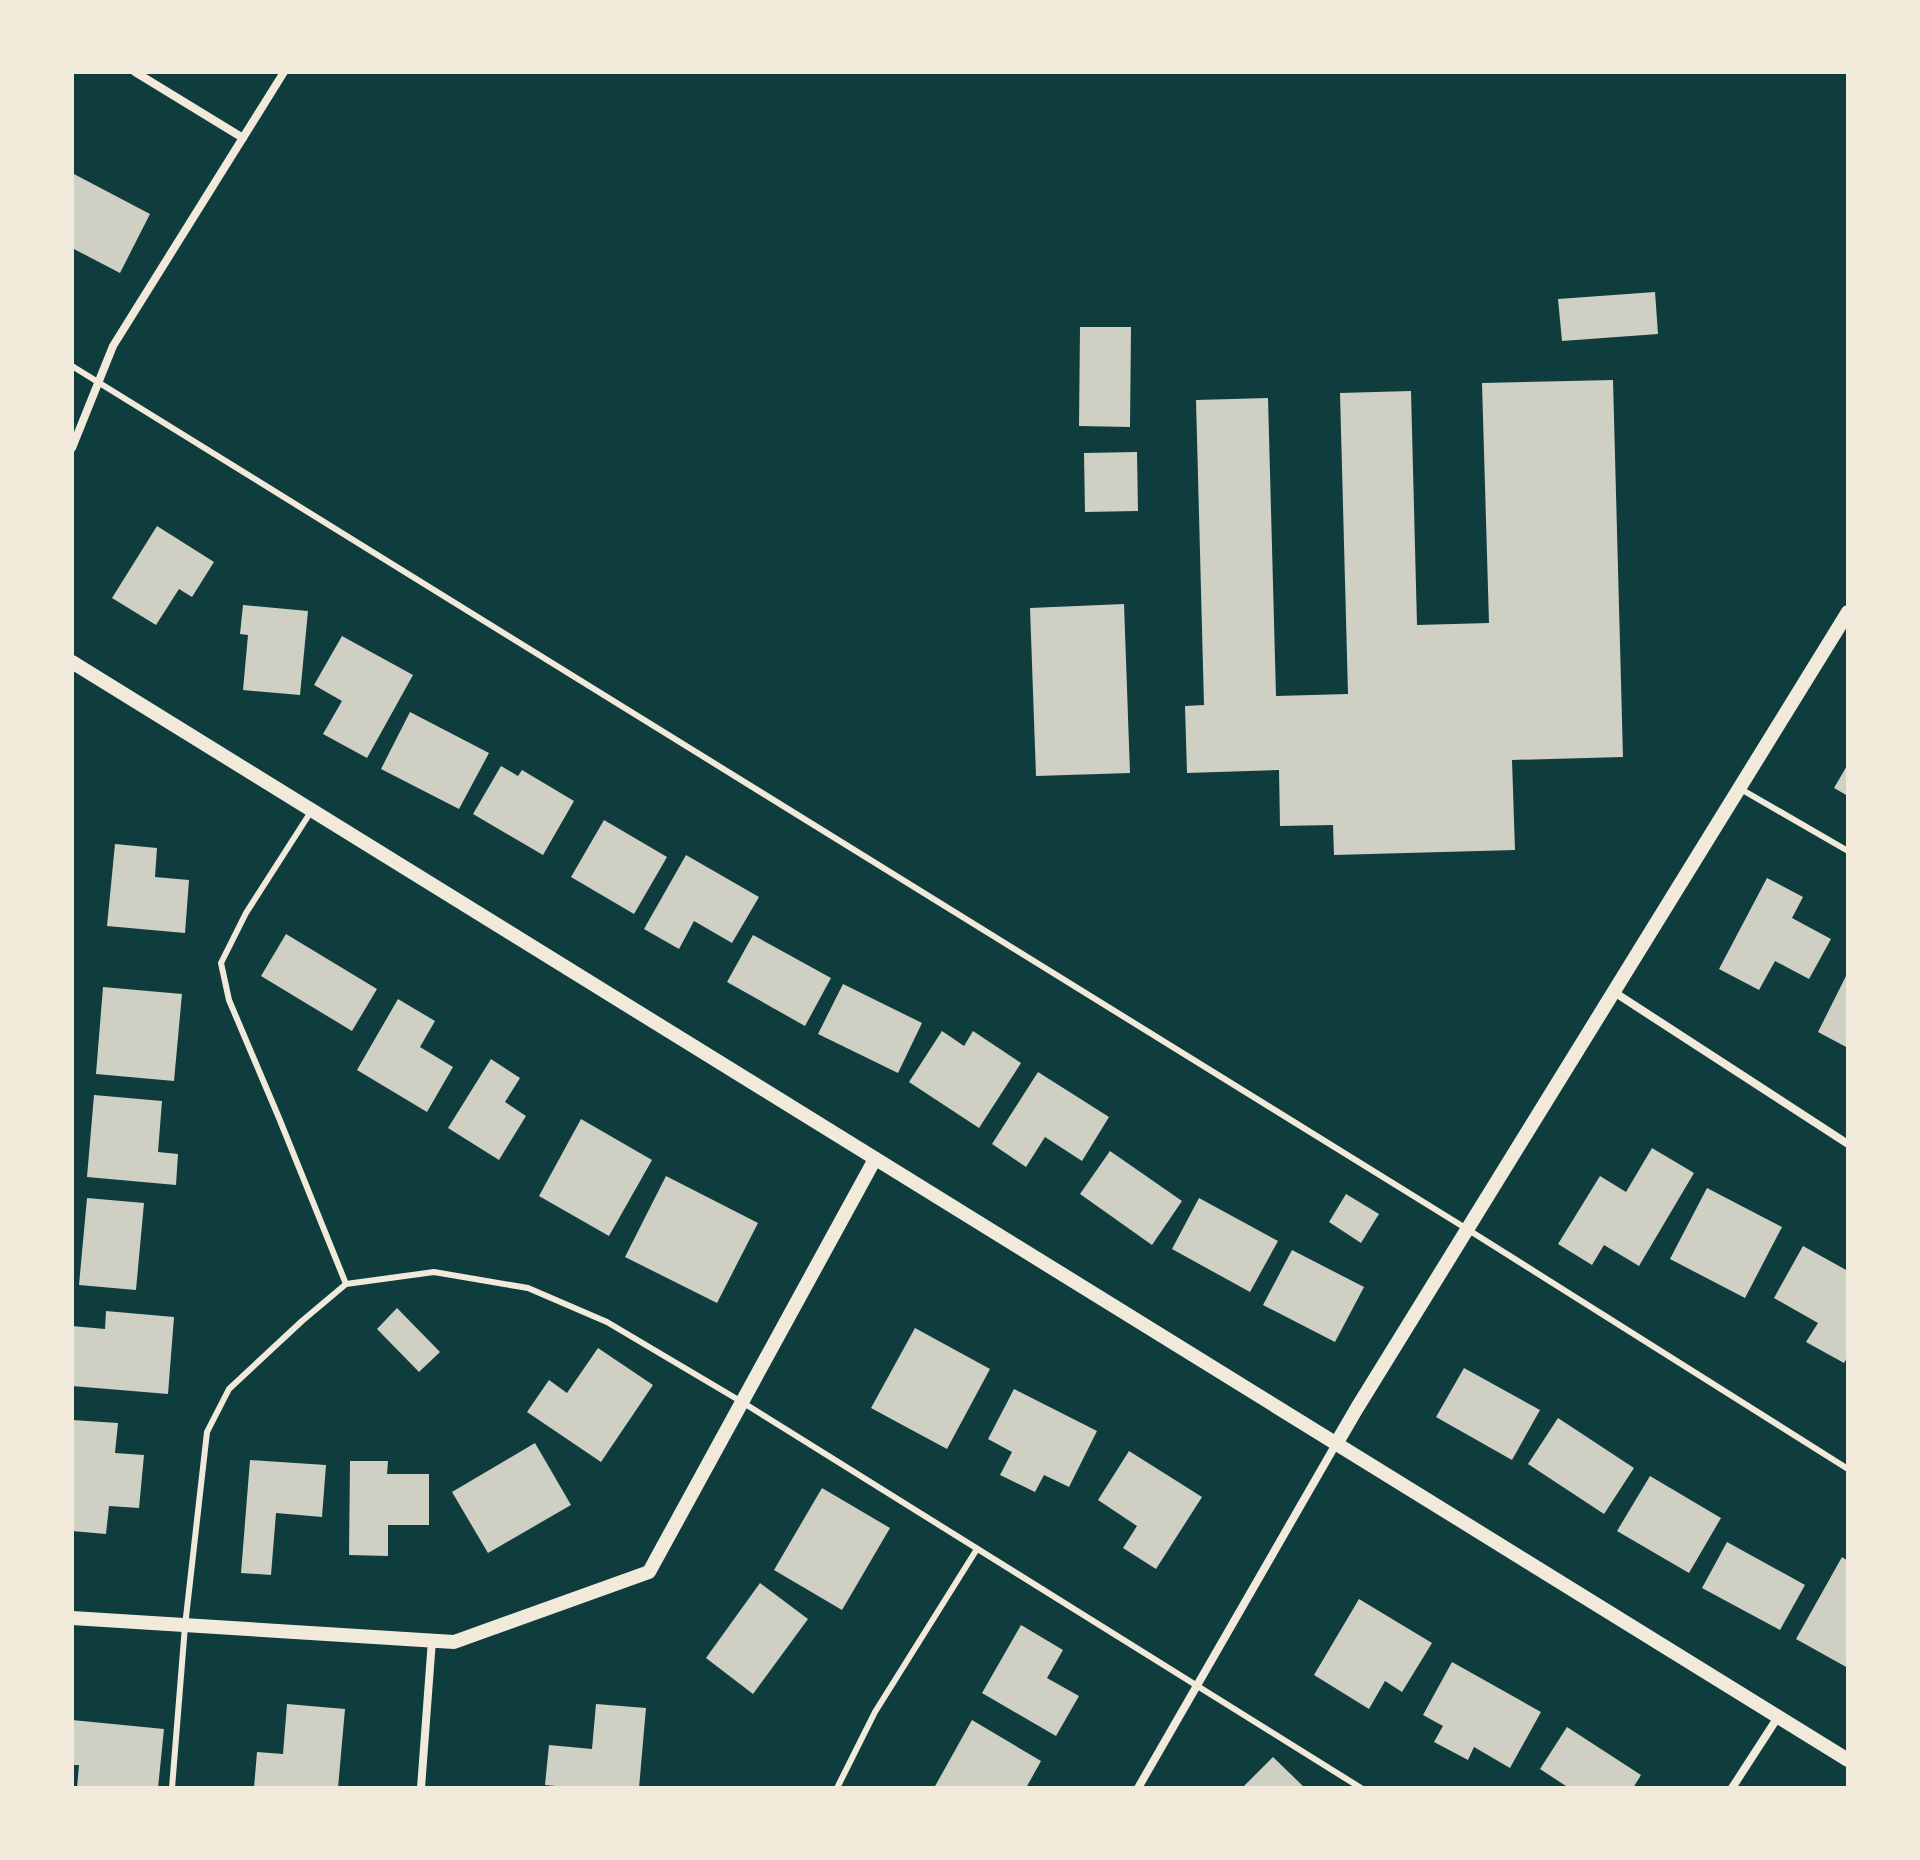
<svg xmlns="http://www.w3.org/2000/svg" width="1920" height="1860" viewBox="0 0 1920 1860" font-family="Barlow,sans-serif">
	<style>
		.building { fill: #cfcfc3 }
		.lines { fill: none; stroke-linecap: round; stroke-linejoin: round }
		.service { stroke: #f1e9da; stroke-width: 6 }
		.minor { stroke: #f1e9da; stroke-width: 8 }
		.tertiary { stroke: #f1e9da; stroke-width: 14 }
	</style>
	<rect width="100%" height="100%" fill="#0f3d3e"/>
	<g class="building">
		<polygon points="72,173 150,214 120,273 72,248"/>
		<polygon points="1655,292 1658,334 1562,341 1558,299"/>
		<polygon points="1080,327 1131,327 1130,427 1079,426"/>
		<polygon points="1613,380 1623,757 1512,760 1515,850 1334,855 1333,825 1280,826 1279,770 1187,773 1185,706 1204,705 1196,400 1268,398 1276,696 1348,694 1340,393 1411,391 1417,625 1489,623 1482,383"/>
		<polygon points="1137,452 1138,511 1085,512 1084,453"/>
		<polygon points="157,526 214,562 192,597 179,589 156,625 112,598"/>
		<polygon points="1124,604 1130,773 1036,776 1030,608"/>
		<polygon points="243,605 308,611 300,695 243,690 248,635 240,634"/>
		<polygon points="342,636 413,675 367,758 323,734 342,701 314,685"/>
		<polygon points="410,712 489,753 459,809 381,769"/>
		<polygon points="1848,764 1848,796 1834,788"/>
		<polygon points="501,766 518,776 522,770 574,801 543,855 473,814"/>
		<polygon points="604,820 667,857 634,914 571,877"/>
		<polygon points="115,844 157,848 155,877 189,880 185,933 107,926"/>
		<polygon points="686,855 759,897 732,943 694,921 679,949 644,929"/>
		<polygon points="1767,878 1803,897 1792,918 1831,939 1809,979 1775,961 1759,990 1719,969"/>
		<polygon points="286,934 377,989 352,1031 261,976"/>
		<polygon points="753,935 831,978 805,1026 727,982"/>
		<polygon points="1848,972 1848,1048 1818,1032"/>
		<polygon points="843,984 922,1023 898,1073 818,1034"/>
		<polygon points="103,987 182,994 174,1081 96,1074"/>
		<polygon points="398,999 435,1021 420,1047 453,1067 427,1112 357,1070"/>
		<polygon points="942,1031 964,1046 973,1031 1021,1063 979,1128 909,1082"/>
		<polygon points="491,1059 520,1078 505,1102 526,1116 499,1160 448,1128"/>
		<polygon points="1038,1072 1109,1117 1082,1161 1045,1137 1026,1167 992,1144"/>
		<polygon points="94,1095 162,1101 158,1152 178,1154 176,1185 87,1177"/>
		<polygon points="581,1119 652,1160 609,1236 539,1196"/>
		<polygon points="1652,1148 1694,1173 1639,1266 1604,1245 1592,1265 1558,1244 1600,1176 1626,1192"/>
		<polygon points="1110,1151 1182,1201 1152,1245 1080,1194"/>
		<polygon points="666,1176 758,1223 717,1303 625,1257"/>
		<polygon points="1707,1188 1782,1227 1745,1298 1670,1259"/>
		<polygon points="1346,1194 1379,1214 1361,1243 1329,1222"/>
		<polygon points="87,1198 144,1203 136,1290 79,1285"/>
		<polygon points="1199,1198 1278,1241 1250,1292 1172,1249"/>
		<polygon points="1803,1246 1848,1271 1848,1356 1844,1363 1806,1342 1818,1323 1774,1298"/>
		<polygon points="1292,1250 1364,1287 1335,1342 1263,1305"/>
		<polygon points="397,1308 440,1352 419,1372 377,1329"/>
		<polygon points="106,1311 174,1317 168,1394 72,1386 72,1326 105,1329"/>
		<polygon points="915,1328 990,1369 947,1449 871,1408"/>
		<polygon points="598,1348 653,1385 601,1462 527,1412 549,1380 567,1393"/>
		<polygon points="1464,1368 1540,1410 1512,1460 1436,1417"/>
		<polygon points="1014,1389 1097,1431 1069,1487 1044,1475 1035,1492 1000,1475 1012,1452 988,1439"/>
		<polygon points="1558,1418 1634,1468 1604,1514 1528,1464"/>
		<polygon points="72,1420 118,1423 115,1453 144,1455 139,1508 109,1506 106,1534 72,1531"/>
		<polygon points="535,1443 571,1505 488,1553 452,1492"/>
		<polygon points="1129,1451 1202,1497 1156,1569 1123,1548 1137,1526 1098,1500"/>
		<polygon points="250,1460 326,1465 322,1517 276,1513 271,1575 241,1573"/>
		<polygon points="350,1461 388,1461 387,1474 429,1474 429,1525 388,1525 388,1556 349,1555"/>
		<polygon points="1650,1476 1721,1518 1689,1573 1617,1531"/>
		<polygon points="822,1488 890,1528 842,1610 774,1570"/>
		<polygon points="1727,1542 1805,1585 1780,1630 1702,1588"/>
		<polygon points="1842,1557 1848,1561 1848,1668 1796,1639"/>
		<polygon points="760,1583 808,1619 753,1694 706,1658"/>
		<polygon points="1359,1599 1432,1643 1402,1692 1385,1681 1369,1709 1314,1675"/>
		<polygon points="1021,1625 1063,1650 1047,1678 1079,1696 1056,1736 982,1693"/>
		<polygon points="1452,1662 1541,1712 1510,1768 1474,1747 1468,1760 1434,1742 1443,1726 1423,1715"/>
		<polygon points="287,1704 345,1709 338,1788 254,1788 257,1752 283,1754"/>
		<polygon points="596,1704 646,1708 639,1788 578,1788 545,1785 549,1745 592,1749"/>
		<polygon points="72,1720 164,1729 158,1788 77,1788 79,1765 72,1765"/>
		<polygon points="972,1720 1041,1761 1026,1788 934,1788"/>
		<polygon points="1567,1727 1641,1775 1633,1788 1569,1788 1540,1769"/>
		<polygon points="1273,1757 1305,1788 1242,1788"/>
	</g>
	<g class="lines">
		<g class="service">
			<polyline points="72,366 1467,1229 1848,1469"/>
			<polyline points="1739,788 1848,851"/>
			<polyline points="312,810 246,913 221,963 229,1000 279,1118 346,1284"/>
			<polyline points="172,1788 185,1626 207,1432 229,1389 302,1321 346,1284 434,1272 528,1288 607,1322 742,1402 1361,1788"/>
			<polyline points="837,1788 875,1712 977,1549"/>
		</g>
		<g class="minor">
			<polyline points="135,72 243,138"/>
			<polyline points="72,448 113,346 284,72"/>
			<polyline points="1614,992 1848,1144"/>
			<polyline points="421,1788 432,1640"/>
			<polyline points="1138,1788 1336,1444"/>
			<polyline points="1732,1788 1778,1717"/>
		</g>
		<g class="tertiary">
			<polyline points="72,662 1848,1760"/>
			<polyline points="1336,1444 1357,1408 1848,612"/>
			<polyline points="72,1618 454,1642 649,1572 875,1159"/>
		</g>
	</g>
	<rect width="1920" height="1860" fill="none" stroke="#f1e9da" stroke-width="148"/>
</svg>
